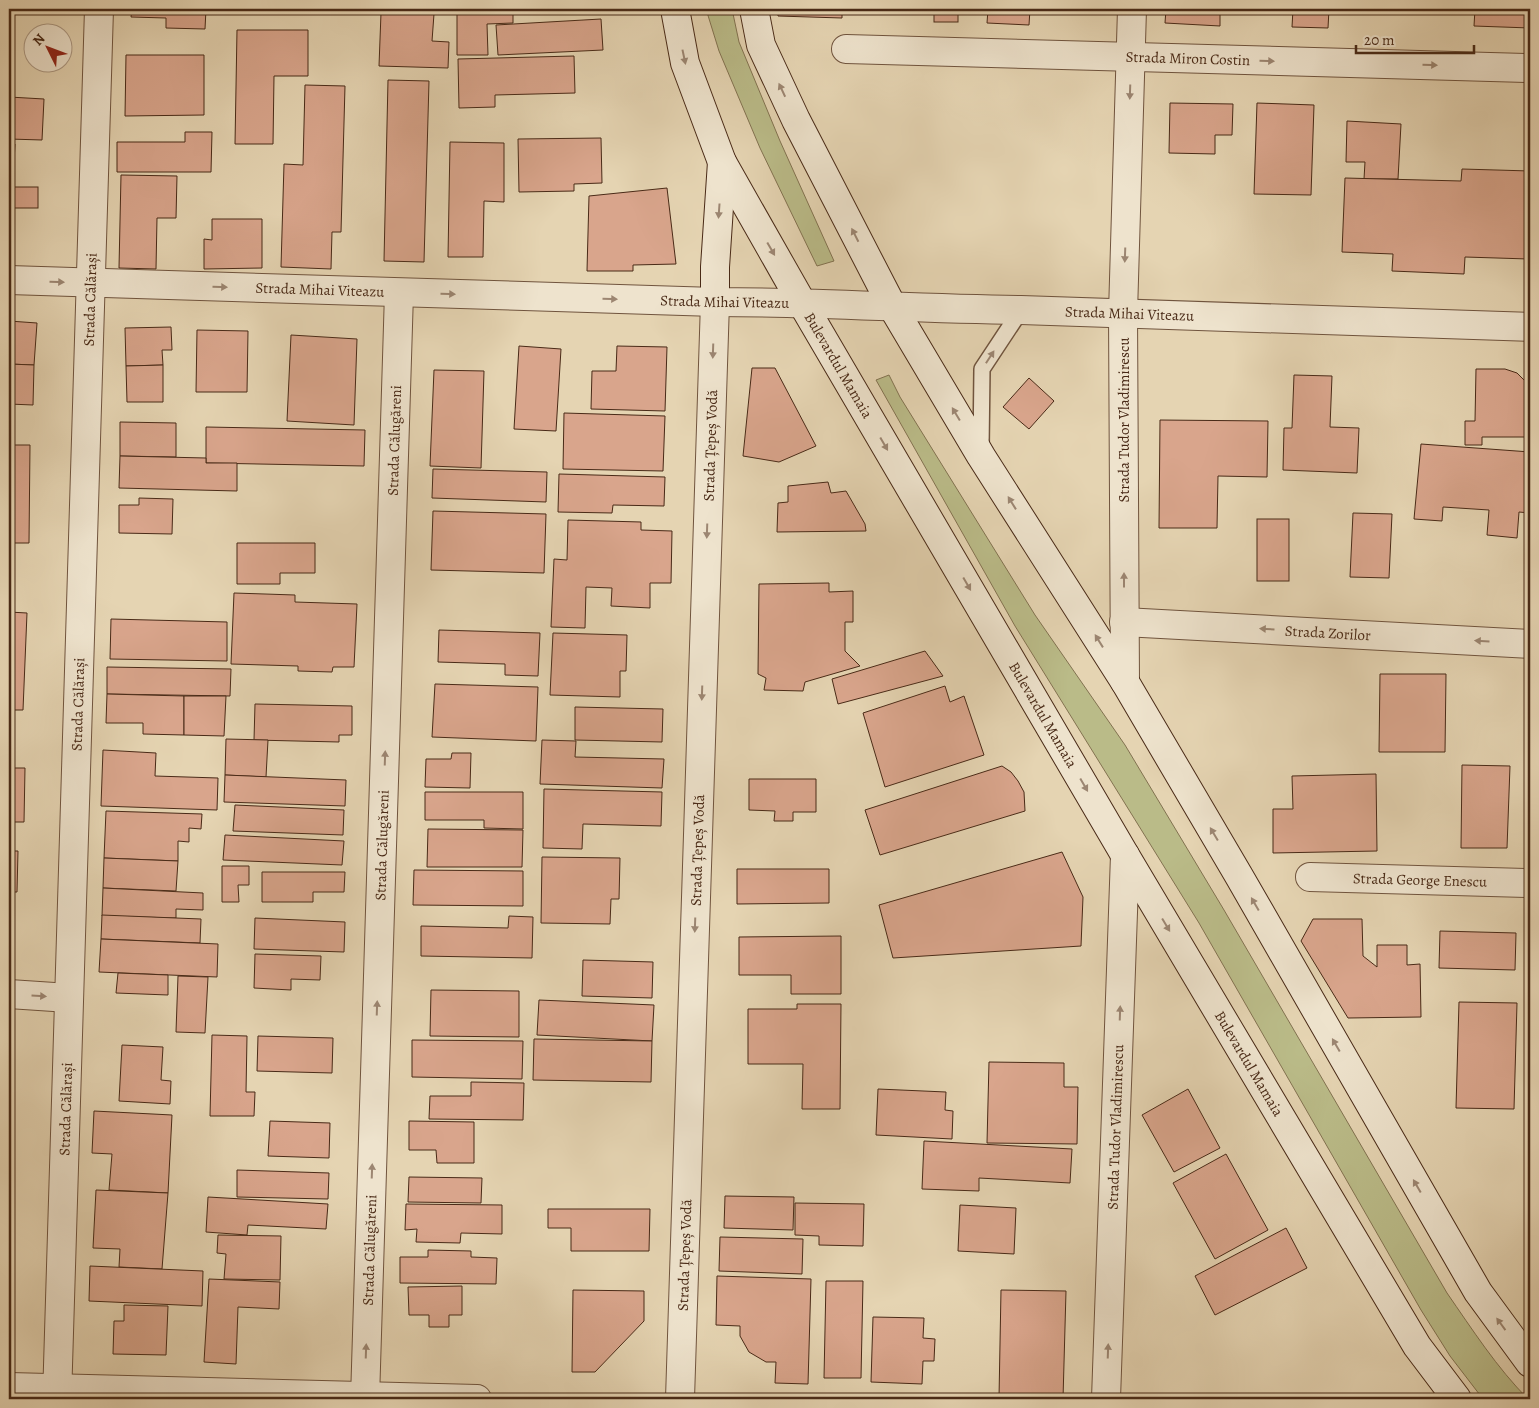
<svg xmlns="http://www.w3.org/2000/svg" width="1539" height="1408" viewBox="0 0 1539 1408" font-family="Alegreya,serif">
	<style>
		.green { fill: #babb88; stroke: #827250 }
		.building { fill: #d9a58c; stroke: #492a17 }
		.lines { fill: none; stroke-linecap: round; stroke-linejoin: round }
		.service-casing { stroke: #70543e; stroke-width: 18 }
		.minor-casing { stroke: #70543e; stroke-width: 30 }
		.tertiary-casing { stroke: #70543e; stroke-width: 30 }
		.secondary-casing { stroke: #492a17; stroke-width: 30 }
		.service { stroke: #eee3cd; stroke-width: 15 }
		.minor { stroke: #eee3cd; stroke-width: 28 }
		.tertiary { stroke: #eee3cd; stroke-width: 28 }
		.secondary { stroke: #eee3cd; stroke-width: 28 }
		.oneway { fill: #9c8672 }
		.labels { text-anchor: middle; stroke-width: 5; stroke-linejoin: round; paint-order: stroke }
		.street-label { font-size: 15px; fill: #492a17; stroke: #eee3cd }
	</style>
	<rect width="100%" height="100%" fill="#e5d4b2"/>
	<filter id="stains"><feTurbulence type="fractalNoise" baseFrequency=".004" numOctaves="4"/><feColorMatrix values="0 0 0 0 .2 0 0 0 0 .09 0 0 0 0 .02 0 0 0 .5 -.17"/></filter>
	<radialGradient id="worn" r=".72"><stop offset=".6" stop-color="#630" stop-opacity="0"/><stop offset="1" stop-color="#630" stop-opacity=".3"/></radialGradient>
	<g class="green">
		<polygon points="706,9 732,9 739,42 780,141 834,261 817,266 760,148 719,51"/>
		<path d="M889 375 900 397 1035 615 1125 745 1224 910 1447 1293C1472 1329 1497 1368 1528 1399H1483L1450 1356 1421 1310 1199 923 1015 626 876 380Z"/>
	</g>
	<g class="building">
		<polygon points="132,9 206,9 205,29 166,28 166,18 131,17"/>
		<polygon points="381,9 434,9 434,14 381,13"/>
		<polygon points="457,9 513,9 513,23 487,24 488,55 457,55"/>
		<polygon points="778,9 842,9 842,18 778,16"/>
		<rect x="934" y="9" width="24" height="13"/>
		<polygon points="988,9 1030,9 1029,25 987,23"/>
		<polygon points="1166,9 1220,9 1220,26 1165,23"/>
		<polygon points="1231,9 1262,9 1262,12 1231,10"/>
		<polygon points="1293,9 1329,9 1328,28 1292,27"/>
		<polygon points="1475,9 1530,9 1530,28 1474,26"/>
		<polygon points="381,13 434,14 432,41 449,42 448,68 379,66"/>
		<polygon points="601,19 603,50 498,55 496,25"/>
		<polygon points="237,30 308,30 308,76 274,76 273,144 235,144"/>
		<polygon points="126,55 204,55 204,115 125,116"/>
		<polygon points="574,56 575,93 495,95 495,107 459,108 458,59"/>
		<polygon points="388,80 429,81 424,262 384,261"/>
		<polygon points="305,85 345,86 341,232 332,232 331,269 281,267 284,164 303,165"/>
		<polygon points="9,97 44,99 42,140 9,139"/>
		<polygon points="1170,103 1233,104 1232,135 1215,135 1215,154 1169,153"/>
		<polygon points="1257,103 1314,105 1311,195 1254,194"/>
		<polygon points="1347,121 1401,124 1398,179 1364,179 1365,162 1346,162"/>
		<polygon points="185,132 212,132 211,172 117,172 117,142 185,142"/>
		<polygon points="601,138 602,183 574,184 574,191 519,192 518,139"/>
		<polygon points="450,142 504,143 504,202 484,201 483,257 448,257"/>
		<polygon points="9,144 15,144 13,179 9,179"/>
		<polygon points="1462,169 1530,171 1528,259 1465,257 1464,274 1392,271 1393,254 1342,252 1345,178 1461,181"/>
		<polygon points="121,175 177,176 176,218 157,218 156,269 119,268"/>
		<rect x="9" y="187" width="29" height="21"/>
		<polygon points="667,188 676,264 633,265 633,271 587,271 589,196"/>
		<polygon points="212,219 262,219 262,268 204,269 204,239 212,240"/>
		<polygon points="9,321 37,323 34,365 9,364"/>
		<polygon points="171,327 172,350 162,350 163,365 126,366 125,328"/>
		<polygon points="197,330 248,331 247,392 196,392"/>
		<polygon points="291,335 357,339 354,425 287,421"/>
		<polygon points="519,346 561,349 556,431 514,429"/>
		<polygon points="617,346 667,347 665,411 591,409 592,371 616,371"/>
		<polygon points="9,364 34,365 33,405 9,404"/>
		<polygon points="163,365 163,402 127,402 126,366"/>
		<polygon points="752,368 775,368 816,446 779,462 743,456"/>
		<polygon points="1476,369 1505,369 1517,373 1528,384 1527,437 1482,437 1482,445 1465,445 1465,421 1475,421"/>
		<polygon points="434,370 484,371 481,468 430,466"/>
		<polygon points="1294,375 1332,376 1330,427 1359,428 1357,473 1283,470 1284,428 1292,428"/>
		<polygon points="1029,378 1054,401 1029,429 1003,407"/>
		<polygon points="564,413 665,416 663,471 563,469"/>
		<polygon points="1160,420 1268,421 1267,477 1218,476 1217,528 1159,528"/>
		<polygon points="120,422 176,423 176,457 120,456"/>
		<polygon points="206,427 365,430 364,466 206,463"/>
		<polygon points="1421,444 1530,452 1530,513 1519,512 1517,538 1487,535 1489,510 1443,507 1442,521 1414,519"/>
		<polygon points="9,445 30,445 29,543 9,543"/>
		<polygon points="120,456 206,458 206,463 237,463 237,491 119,488"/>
		<polygon points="433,469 547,472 546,502 432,498"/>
		<polygon points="559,474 665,477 664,506 613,505 612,513 558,512"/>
		<polygon points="828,482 831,493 846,491 865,524 866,531 777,532 778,503 788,502 788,486"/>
		<polygon points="139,498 173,499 172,534 119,533 119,505 139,505"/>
		<polygon points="433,511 546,514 544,573 431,570"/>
		<polygon points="1353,513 1392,514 1389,578 1350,577"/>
		<rect x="1257" y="519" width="32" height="62"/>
		<polygon points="568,520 641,522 641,530 672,531 671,583 650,583 650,608 611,606 612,588 586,587 585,628 551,627 554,559 567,560"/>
		<polygon points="237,543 315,543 315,573 280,573 280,584 237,584"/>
		<polygon points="829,583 829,592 853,591 853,622 845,622 845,651 860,666 805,682 803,691 764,690 766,678 758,674 759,584"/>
		<polygon points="234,593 295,595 295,602 357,604 354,667 333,667 332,672 298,671 298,666 231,664"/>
		<polygon points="9,612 27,613 23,710 9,710"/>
		<polygon points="111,619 227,622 227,661 110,659"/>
		<polygon points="439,630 540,633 538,676 505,675 505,664 438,662"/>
		<polygon points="553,633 627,635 626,671 620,671 620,697 550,695"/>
		<polygon points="925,651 943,676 838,704 832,679"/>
		<polygon points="107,667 231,669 230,696 107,694"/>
		<polygon points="1380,674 1446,674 1445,752 1379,752"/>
		<polygon points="435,684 538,687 536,741 432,737"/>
		<polygon points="945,686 950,702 964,696 984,755 885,787 863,713"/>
		<polygon points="107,694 184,696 184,735 143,734 143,723 106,723"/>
		<polygon points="184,696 226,696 224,736 184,735"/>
		<polygon points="255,704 352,706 352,735 339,735 339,742 254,740"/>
		<polygon points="575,707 663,709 662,742 575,740"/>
		<polygon points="226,739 268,740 266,777 225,775"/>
		<polygon points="542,740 576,741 575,757 664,759 662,788 540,784"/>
		<polygon points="103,750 156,753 155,776 218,778 217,810 101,806"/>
		<polygon points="452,753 471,753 470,788 425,787 426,759 451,759"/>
		<polygon points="1462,765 1510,766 1507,848 1461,848"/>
		<polygon points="1002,766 1011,772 1018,781 1024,792 1025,811 880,855 865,810"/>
		<polygon points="9,768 25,768 24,822 9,822"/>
		<polygon points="1376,774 1377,851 1273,853 1273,809 1293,809 1292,776"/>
		<polygon points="225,775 346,780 345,806 224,802"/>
		<polygon points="749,779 816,779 816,812 793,812 793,821 774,821 775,811 749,810"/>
		<polygon points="544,789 662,792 661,826 583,824 582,849 543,848"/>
		<polygon points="425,792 523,792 523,829 484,828 484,820 425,820"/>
		<polygon points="235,805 344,810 343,835 233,831"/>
		<polygon points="106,811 202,814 201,829 189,828 189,842 178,841 178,861 104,858"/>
		<polygon points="428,829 523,830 522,867 427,867"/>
		<polygon points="225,835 344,841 342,865 223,860"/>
		<polygon points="9,851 18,851 17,892 9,892"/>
		<polygon points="1062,852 1083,897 1081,946 893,958 879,905"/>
		<polygon points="542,857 620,858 619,899 611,899 610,924 541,923"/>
		<polygon points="104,858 178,861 176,891 103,888"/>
		<polygon points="222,866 249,866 249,885 238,885 239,902 222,902"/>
		<polygon points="737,869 829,869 829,903 737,904"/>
		<polygon points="414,870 523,871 523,906 413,905"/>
		<polygon points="262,872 345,872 344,892 313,892 313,902 262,902"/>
		<polygon points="103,888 203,893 203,910 176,909 176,918 102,916"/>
		<polygon points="102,915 201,919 200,943 101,939"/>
		<polygon points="509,916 533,917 532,958 421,956 421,926 508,928"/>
		<polygon points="255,918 345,922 344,952 254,949"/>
		<polygon points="1313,919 1362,919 1363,956 1377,967 1377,945 1407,945 1407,965 1420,964 1421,1017 1348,1018 1301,941"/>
		<polygon points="1440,931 1516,933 1515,970 1439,968"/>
		<polygon points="841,936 841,994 791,994 791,975 739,975 739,937"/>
		<polygon points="101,939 218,944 217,977 99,972"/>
		<polygon points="255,954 321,956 320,980 291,979 291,990 254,988"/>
		<polygon points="583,960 653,962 652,998 582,996"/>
		<polygon points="118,973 168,975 168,995 116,993"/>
		<polygon points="178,976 208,977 205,1033 176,1032"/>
		<polygon points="431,990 519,991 519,1037 430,1036"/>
		<polygon points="539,1000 654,1005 652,1041 537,1035"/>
		<polygon points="1459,1002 1517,1003 1514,1109 1456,1108"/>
		<polygon points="797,1004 841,1004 840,1109 802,1109 803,1064 748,1064 748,1009 797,1009"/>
		<polygon points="212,1035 247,1036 246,1092 255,1092 254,1116 210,1116"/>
		<polygon points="258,1036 333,1038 332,1073 257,1071"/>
		<polygon points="534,1039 652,1041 651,1082 533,1080"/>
		<polygon points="412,1040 523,1041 522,1079 412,1077"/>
		<polygon points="122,1045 163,1047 161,1080 171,1081 170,1104 119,1101"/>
		<polygon points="989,1062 1064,1063 1064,1087 1078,1087 1077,1144 987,1143"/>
		<polygon points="471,1082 524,1083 523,1120 429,1119 430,1096 471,1096"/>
		<polygon points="878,1089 946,1092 945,1110 953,1111 952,1139 876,1135"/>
		<polygon points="1188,1089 1220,1148 1174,1172 1142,1115"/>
		<polygon points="94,1111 172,1115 168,1193 109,1190 112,1154 92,1153"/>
		<polygon points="270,1121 330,1123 329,1158 268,1156"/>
		<polygon points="409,1121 474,1122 474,1163 437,1163 436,1150 409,1150"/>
		<polygon points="924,1141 1072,1149 1070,1183 979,1178 979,1191 922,1189"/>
		<polygon points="1226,1154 1268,1230 1215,1259 1173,1183"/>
		<polygon points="237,1170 329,1173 328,1199 237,1197"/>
		<polygon points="409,1177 482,1178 481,1203 408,1202"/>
		<polygon points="96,1190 168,1193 162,1269 119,1267 120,1249 93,1248"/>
		<polygon points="725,1196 794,1197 793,1230 724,1228"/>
		<polygon points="208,1197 328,1204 326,1229 248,1225 247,1235 206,1232"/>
		<polygon points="795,1203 864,1204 863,1246 819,1245 819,1236 795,1235"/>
		<polygon points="406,1204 502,1205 502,1234 461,1233 460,1243 416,1242 417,1229 405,1230"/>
		<polygon points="960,1205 1016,1208 1014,1254 958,1251"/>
		<polygon points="548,1209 650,1209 649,1251 571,1251 571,1228 548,1228"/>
		<polygon points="1286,1228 1307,1268 1215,1315 1195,1276"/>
		<polygon points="218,1235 281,1236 280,1280 224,1279 226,1254 217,1253"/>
		<polygon points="720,1237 803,1239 802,1274 719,1271"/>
		<polygon points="428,1250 471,1251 471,1257 497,1258 496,1284 400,1283 400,1257 428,1257"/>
		<polygon points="90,1266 203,1271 202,1306 89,1301"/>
		<polygon points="717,1276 811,1279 808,1384 775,1383 776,1362 766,1362 749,1352 740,1336 740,1326 716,1325"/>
		<polygon points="209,1279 280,1282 279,1309 238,1307 236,1364 204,1362"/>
		<polygon points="826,1281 863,1281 861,1378 824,1378"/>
		<polygon points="462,1286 462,1315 449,1315 449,1327 429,1327 429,1315 409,1315 408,1287"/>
		<polygon points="573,1290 644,1291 644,1321 595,1372 572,1372"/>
		<polygon points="1001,1290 1066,1291 1063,1399 999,1398"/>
		<polygon points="124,1305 168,1306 166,1355 113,1354 114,1321 124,1321"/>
		<polygon points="873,1317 924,1318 923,1338 935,1339 934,1361 923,1361 922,1384 871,1382"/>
	</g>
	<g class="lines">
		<defs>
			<polyline id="service" points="981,449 982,369 1021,310"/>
			<g id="minor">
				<path id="s1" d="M846 49 1530 68"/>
				<path id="s2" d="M1124 622 1530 644"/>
				<polyline points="1125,682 1123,313 1132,9"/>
				<path id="s3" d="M1310 877 1530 883"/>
				<polyline points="9,994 69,998"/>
				<polyline points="9,1387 477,1399"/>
				<path id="s4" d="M57 1399 99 9"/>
				<path id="s5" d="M365 1399 399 293"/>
				<path id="s6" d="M680 1399 715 302"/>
				<path id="s7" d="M1106 1399 1125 855"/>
			</g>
			<g id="tertiary">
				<path id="s8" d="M9 280 715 302C817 302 919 309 1021 310L1530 327"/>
			</g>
			<g id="secondary">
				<path id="s9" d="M675 9 685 63 722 162 802 303 1125 855 1417 1346 1457 1399"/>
				<polyline points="754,9 761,45 796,120 892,306 981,456 1125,682 1239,876 1478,1292 1530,1363"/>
				<polyline points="715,302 715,267 722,162"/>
			</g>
		</defs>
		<use href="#service" class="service-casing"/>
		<use href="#minor" class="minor-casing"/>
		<use href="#tertiary" class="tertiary-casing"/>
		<use href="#secondary" class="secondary-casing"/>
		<use href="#service" class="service"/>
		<use href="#minor" class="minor"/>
		<use href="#tertiary" class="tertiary"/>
		<use href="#secondary" class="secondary"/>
	</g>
	<defs><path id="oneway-solid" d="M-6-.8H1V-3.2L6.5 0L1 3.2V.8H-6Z" transform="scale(1.25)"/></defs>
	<g class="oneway">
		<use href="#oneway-solid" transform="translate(684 57) rotate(78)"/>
		<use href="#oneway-solid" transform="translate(1267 61) rotate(2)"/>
		<use href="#oneway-solid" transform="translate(1430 65) rotate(2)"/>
		<use href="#oneway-solid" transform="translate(782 90) rotate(-115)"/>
		<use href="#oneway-solid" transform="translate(1130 92) rotate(92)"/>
		<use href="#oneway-solid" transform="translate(719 211) rotate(94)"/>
		<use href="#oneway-solid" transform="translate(855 235) rotate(-117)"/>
		<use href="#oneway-solid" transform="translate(771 249) rotate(60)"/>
		<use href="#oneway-solid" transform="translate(1125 255) rotate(92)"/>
		<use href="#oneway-solid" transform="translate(57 282) rotate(2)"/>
		<use href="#oneway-solid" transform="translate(220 287) rotate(2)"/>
		<use href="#oneway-solid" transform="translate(448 294) rotate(2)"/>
		<use href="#oneway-solid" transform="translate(610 299) rotate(2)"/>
		<use href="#oneway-solid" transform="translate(713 351) rotate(92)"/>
		<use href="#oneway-solid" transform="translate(990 357) rotate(-57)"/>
		<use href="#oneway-solid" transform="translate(956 414) rotate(-121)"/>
		<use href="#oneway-solid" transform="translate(884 444) rotate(60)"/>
		<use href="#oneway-solid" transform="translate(1012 503) rotate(-122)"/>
		<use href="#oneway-solid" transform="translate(707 531) rotate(92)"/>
		<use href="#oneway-solid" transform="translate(1124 580) rotate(-90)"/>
		<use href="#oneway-solid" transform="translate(967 584) rotate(60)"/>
		<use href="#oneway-solid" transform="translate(1267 629) rotate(-177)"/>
		<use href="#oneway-solid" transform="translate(1099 641) rotate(-122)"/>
		<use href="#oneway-solid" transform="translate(1482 641) rotate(-177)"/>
		<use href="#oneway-solid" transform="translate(702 693) rotate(92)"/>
		<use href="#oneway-solid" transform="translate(385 758) rotate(-88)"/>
		<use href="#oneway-solid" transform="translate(1084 785) rotate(60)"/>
		<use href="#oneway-solid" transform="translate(1214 834) rotate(-121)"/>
		<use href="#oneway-solid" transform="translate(1255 904) rotate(-120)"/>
		<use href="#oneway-solid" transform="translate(695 925) rotate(92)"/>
		<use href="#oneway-solid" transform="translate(1166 925) rotate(59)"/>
		<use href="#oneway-solid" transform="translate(39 996) rotate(3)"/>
		<use href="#oneway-solid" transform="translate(377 1008) rotate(-88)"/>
		<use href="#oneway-solid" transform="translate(1120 1013) rotate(-88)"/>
		<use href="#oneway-solid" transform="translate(1336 1045) rotate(-120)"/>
		<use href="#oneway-solid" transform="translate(372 1171) rotate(-88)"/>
		<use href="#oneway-solid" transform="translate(1417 1186) rotate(-120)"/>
		<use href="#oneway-solid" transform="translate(1501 1324) rotate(-126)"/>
		<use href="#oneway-solid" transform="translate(366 1351) rotate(-88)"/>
		<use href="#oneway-solid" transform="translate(1108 1351) rotate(-88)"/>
	</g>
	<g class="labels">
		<g class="street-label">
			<text dy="5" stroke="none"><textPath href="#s1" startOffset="342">Strada Miron Costin</textPath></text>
			<text dy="5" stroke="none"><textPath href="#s8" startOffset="311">Strada Mihai Viteazu</textPath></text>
			<text dy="5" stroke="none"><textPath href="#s4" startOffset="1100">Strada Călărași</textPath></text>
			<text dy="5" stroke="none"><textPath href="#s8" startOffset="716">Strada Mihai Viteazu</textPath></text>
			<text dy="5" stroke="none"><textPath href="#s8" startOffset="1121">Strada Mihai Viteazu</textPath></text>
			<text dy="5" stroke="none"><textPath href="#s9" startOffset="395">Bulevardul Mamaia</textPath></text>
			<text transform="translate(1124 420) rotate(-90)" y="5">Strada Tudor Vladimirescu</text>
			<text dy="5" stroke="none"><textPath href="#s5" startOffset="959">Strada Călugăreni</textPath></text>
			<text dy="5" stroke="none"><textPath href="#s6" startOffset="954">Strada Țepeș Vodă</textPath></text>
			<text dy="5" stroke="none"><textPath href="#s2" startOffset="204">Strada Zorilor</textPath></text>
			<text dy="5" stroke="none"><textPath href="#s4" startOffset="695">Strada Călărași</textPath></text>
			<text dy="5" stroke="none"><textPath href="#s9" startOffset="800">Bulevardul Mamaia</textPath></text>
			<text dy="5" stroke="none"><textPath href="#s5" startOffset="554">Strada Călugăreni</textPath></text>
			<text dy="5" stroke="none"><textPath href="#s6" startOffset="549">Strada Țepeș Vodă</textPath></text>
			<text dy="5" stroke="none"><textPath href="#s3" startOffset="110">Strada George Enescu</textPath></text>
			<text dy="5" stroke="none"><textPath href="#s9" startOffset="1205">Bulevardul Mamaia</textPath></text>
			<text dy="5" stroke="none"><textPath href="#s4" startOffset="290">Strada Călărași</textPath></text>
			<text dy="5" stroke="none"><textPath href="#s7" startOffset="272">Strada Tudor Vladimirescu</textPath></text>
			<text dy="5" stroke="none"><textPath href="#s5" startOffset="149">Strada Călugăreni</textPath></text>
			<text dy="5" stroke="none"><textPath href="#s6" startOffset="144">Strada Țepeș Vodă</textPath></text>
		</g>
	</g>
	<rect width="1539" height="1408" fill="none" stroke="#e5d4b2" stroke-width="30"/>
	<rect x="10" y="10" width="1519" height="1388" fill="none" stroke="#492a17" stroke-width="2.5"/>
	<rect x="15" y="15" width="1509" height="1378" fill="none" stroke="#492a17"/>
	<g transform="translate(48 48) rotate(312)"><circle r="24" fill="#eee3cd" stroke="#ac9984"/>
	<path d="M0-4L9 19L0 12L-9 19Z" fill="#8f2418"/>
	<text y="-8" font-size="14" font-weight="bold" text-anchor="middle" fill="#492a17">N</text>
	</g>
	<path d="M1356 45v8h118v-8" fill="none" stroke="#492a17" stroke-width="2.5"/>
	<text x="1364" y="45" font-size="15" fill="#492a17" stroke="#eee3cd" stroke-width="4" paint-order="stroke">20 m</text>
	<rect width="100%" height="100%" filter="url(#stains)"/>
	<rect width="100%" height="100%" fill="url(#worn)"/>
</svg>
